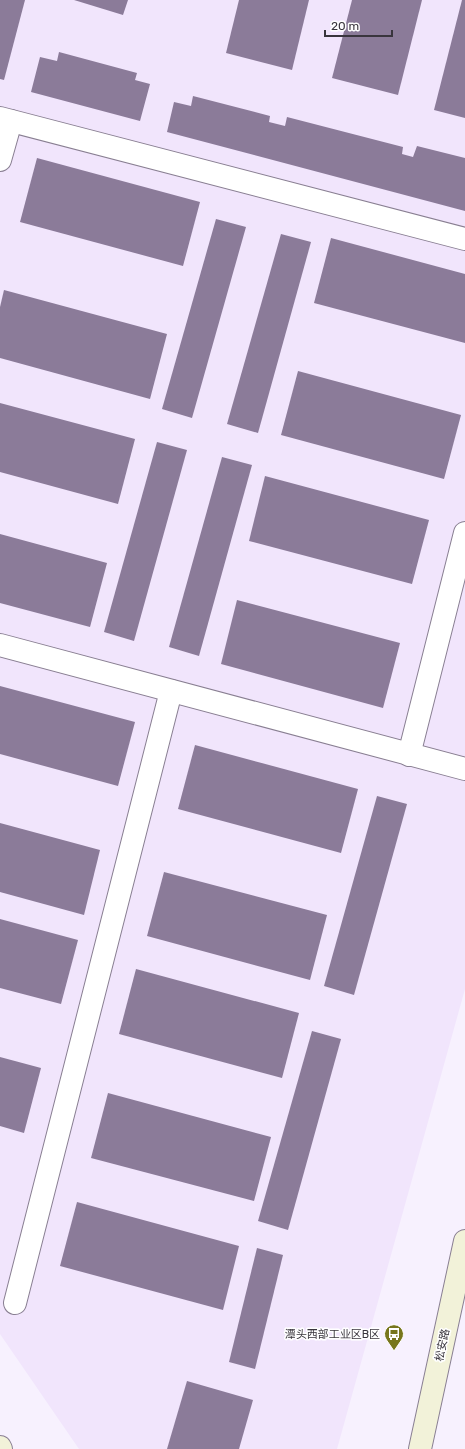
<svg xmlns="http://www.w3.org/2000/svg" width="465" height="1449" viewBox="0 0 465 1449" font-family="Rubik,'Noto Sans SC',sans-serif">
	<style>
		.built { fill: #f1e5fc }
		.building { fill: #8b7b99 }
		.lines { fill: none; stroke-linecap: round; stroke-linejoin: round }
		.street-casing { stroke: #897f92; stroke-width: 24 }
		.secondary-casing { stroke: #897f92; stroke-width: 24 }
		.street { stroke: #fff; stroke-width: 22 }
		.secondary { stroke: #f2f2d9; stroke-width: 22 }
		.labels { text-anchor: middle; stroke-width: 3; stroke-linejoin: round; paint-order: stroke }
		.poi-label { font-size: 11px; fill: #39353d; stroke: #fff; text-anchor: end }
		.street-label { font-size: 11px; fill: #39353d; stroke: #fff }
	</style>
	<rect width="100%" height="100%" fill="#f7f1fe"/>
	<polygon class="built" points="0,0 465,0 465,989 337,1449 79,1449 0,1334"/>
	<g class="building">
		<polygon points="0,0 25,0 4,80 0,79"/>
		<polygon points="74,0 128,0 123,15"/>
		<polygon points="239,0 309,0 292,70 226,53"/>
		<polygon points="352,0 422,0 398,95 332,78"/>
		<polygon points="462,0 465,0 465,118 434,110"/>
		<polygon points="59,52 137,73 135,80 150,84 140,121 31,92 40,57 57,61"/>
		<polygon points="193,96 270,116 269,122 285,126 287,117 403,147 402,154 413,157 417,146 465,158 465,211 167,132 174,102 191,106"/>
		<polygon points="37,158 200,202 183,266 20,222"/>
		<polygon points="216,219 246,227 192,418 162,409"/>
		<polygon points="281,234 311,242 258,433 227,424"/>
		<polygon points="331,238 465,274 465,343 314,303"/>
		<polygon points="4,290 167,334 150,399 0,358 0,307"/>
		<polygon points="298,371 461,415 444,479 281,435"/>
		<polygon points="0,403 135,439 118,504 0,472"/>
		<polygon points="157,442 187,450 134,641 104,632"/>
		<polygon points="222,457 252,465 199,656 169,647"/>
		<polygon points="265,476 429,520 412,584 249,541"/>
		<polygon points="0,534 107,563 90,627 0,603"/>
		<polygon points="237,600 400,643 383,708 221,664"/>
		<polygon points="0,686 135,722 118,786 0,754"/>
		<polygon points="195,745 358,789 341,853 178,809"/>
		<polygon points="377,796 407,804 354,995 324,986"/>
		<polygon points="0,823 100,850 84,915 0,892"/>
		<polygon points="164,872 327,915 310,980 147,936"/>
		<polygon points="0,919 78,940 61,1004 0,988"/>
		<polygon points="136,969 299,1013 282,1078 119,1034"/>
		<polygon points="312,1031 341,1039 288,1230 258,1221"/>
		<polygon points="0,1057 41,1068 24,1133 0,1126"/>
		<polygon points="108,1093 271,1137 254,1201 91,1158"/>
		<polygon points="77,1202 239,1246 223,1310 60,1266"/>
		<polygon points="257,1248 283,1255 255,1369 229,1362"/>
		<polygon points="187,1381 253,1400 239,1449 167,1449"/>
	</g>
	<g class="lines">
		<defs>
			<g id="street">
				<polyline points="0,118 465,239"/>
				<polyline points="0,160 11,121"/>
				<polyline points="0,645 465,769"/>
				<polyline points="409,755 465,533"/>
				<polyline points="15,1303 171,691"/>
			</g>
			<g id="secondary">
				<polyline points="0,1447 1,1449"/>
				<polyline points="420,1449 465,1241"/>
			</g>
		</defs>
		<use href="#street" class="street-casing"/>
		<use href="#secondary" class="secondary-casing"/>
		<use href="#street" class="street"/>
		<use href="#secondary" class="secondary"/>
	</g>
	<defs>
		<symbol id="bus-pin" viewBox="-11 -11 22 30"><path d="M0 17L-7.5 6A9.5 9.5 0 1 1 7.5 6Z" fill="#77761c" stroke="#fff"/><path d="M-5-6H5V4H4V6H2V4H-2V6H-4V4H-5ZM-3.5-4V0h7V-4ZM-3.5 1.2v1.5H-2V1.2ZM2 1.2v1.5H3.5V1.2Z" fill="#fff"/></symbol>
	</defs>
	<g fill-rule="evenodd">
		<use href="#bus-pin" x="383" y="1323" width="22" height="30"/>
	</g>
	<g class="labels">
		<g class="poi-label">
			<text x="380" y="1338">潭头西部工业区B区</text>
		</g>
		<g class="street-label">
			<text transform="translate(442 1345) rotate(-78)" y="4">松安路</text>
		</g>
	</g>
	<path d="M325 30v6h67v-6" fill="none" stroke="#39353d" stroke-width="2"/>
	<text x="331" y="30" font-size="12" fill="#39353d" stroke="#ffffff" stroke-width="3" paint-order="stroke">20 m</text>
</svg>
